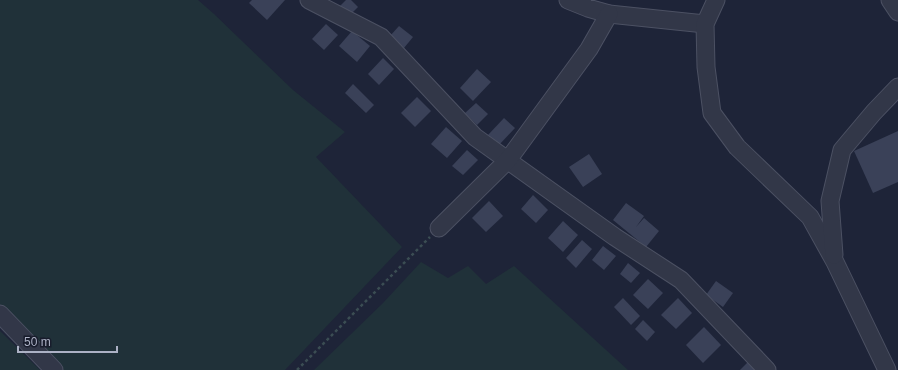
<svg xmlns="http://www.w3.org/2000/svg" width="898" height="370" viewBox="0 0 898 370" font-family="Helvetica,sans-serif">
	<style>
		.green { fill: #203139 }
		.building { fill: #3a4158 }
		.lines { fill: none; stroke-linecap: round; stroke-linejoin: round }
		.minor-casing { stroke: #4c5163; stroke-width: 19 }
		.path { stroke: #3b4d53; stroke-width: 2.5; stroke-dasharray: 3 3; stroke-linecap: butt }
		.minor { stroke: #323748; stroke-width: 17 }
	</style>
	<rect width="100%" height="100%" fill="#1e2438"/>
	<g class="green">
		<polygon points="0,0 198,0 214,14 293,90 345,132 316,157 402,247 285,370 46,370 0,323"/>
		<polygon points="421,262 448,278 468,266 486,284 514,266 628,370 314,370 383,303"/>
		<polygon points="0,331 40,370 0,370"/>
	</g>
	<g class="building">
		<polygon points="252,0 285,0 267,20 249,3"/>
		<polygon points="346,0 351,0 358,7 350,15 340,6"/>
		<polygon points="326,24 338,35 324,50 312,39"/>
		<polygon points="399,26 413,37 404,48 390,36"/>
		<polygon points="352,31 370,46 357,62 339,46"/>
		<polygon points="383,58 394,69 379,85 368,74"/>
		<polygon points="477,69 491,82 473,101 460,88"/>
		<polygon points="353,84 374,105 366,113 345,93"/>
		<polygon points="417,97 431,111 415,127 401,113"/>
		<polygon points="476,103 488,114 477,125 465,113"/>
		<polygon points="504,118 515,128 499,145 488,135"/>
		<polygon points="446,127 462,141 447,158 431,144"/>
		<polygon points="898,131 898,182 873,193 854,151"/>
		<polygon points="467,150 478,160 463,175 452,166"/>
		<polygon points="589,154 602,174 583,187 569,167"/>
		<polygon points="533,195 548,210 536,223 521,209"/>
		<polygon points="489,201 503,216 486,232 472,218"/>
		<polygon points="626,203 644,216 636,227 644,218 659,231 646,247 613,220"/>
		<polygon points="563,221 578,235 563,252 548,238"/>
		<polygon points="582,240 592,249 576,268 566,258"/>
		<polygon points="603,246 616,256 604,270 592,260"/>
		<polygon points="628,263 640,273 631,283 620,274"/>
		<polygon points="648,279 663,293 648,309 633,295"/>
		<polygon points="716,281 733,293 723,307 706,295"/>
		<polygon points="623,298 640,316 631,325 614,307"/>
		<polygon points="678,298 692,313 676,329 661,315"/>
		<polygon points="643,320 655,332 647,341 635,329"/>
		<polygon points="704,327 721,345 703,363 686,345"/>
		<polygon points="748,362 757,370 740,370"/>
	</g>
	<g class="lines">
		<defs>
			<g id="minor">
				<polyline points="309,0 381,37 475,137 615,237 681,280 767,370"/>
				<polyline points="568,0 588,8 609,14 705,24"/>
				<polyline points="716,0 705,24 706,67 712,113 737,147 810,217 835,262 887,370"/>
				<polyline points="890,0 898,12"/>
				<polyline points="439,228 508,160 589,49 609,14"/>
				<polyline points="834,255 830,201 842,150 874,112 898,87"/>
				<polyline points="0,314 54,370"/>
			</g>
		</defs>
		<use href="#minor" class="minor-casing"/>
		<polyline class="path" points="297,370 430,237"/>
		<use href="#minor" class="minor"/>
	</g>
	<path d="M18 346v6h99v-6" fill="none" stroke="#acb1c5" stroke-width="2"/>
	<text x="24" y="346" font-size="12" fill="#acb1c5" stroke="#181c2c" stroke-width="3" paint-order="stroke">50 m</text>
</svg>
